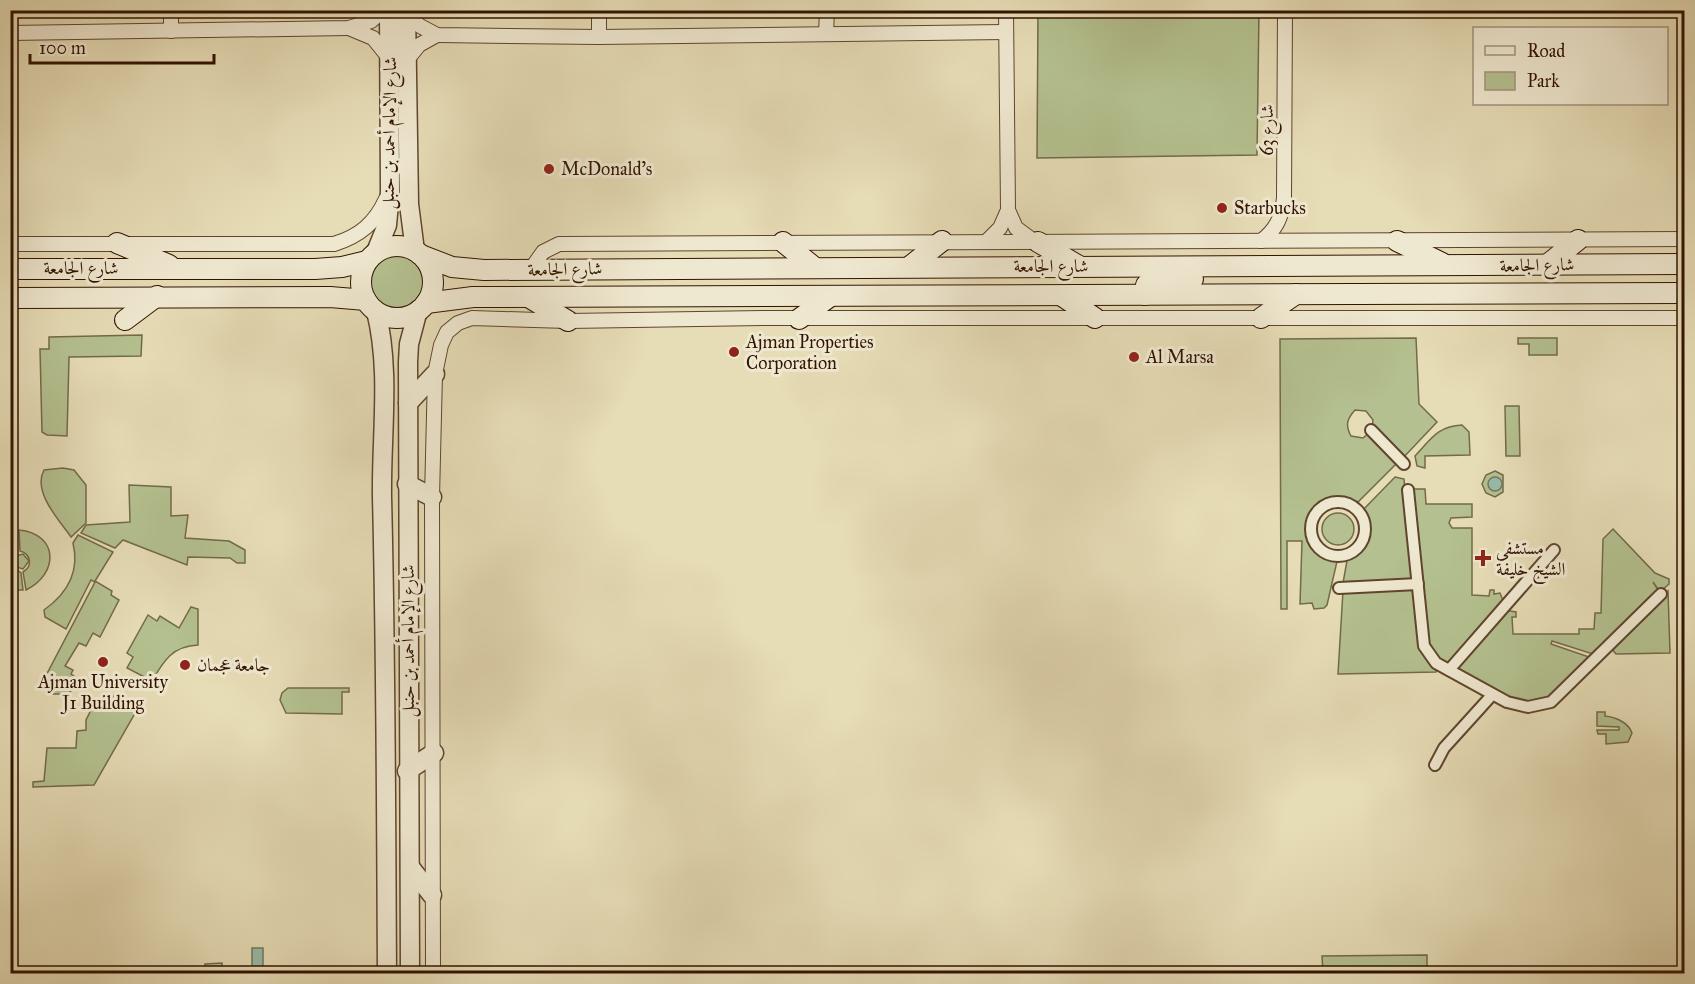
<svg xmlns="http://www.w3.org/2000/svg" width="1695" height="984" viewBox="0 0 1695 984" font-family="'IM FELL Great Primer',Amiri,serif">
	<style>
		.green { fill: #b4c08f; stroke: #736a48; stroke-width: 1.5 }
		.water { fill: #97bca8; stroke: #6f7865; stroke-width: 1.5 }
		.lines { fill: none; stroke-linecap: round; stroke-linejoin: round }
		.pedestrian-casing { stroke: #5f452e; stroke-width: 14 }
		.minor-casing { stroke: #5f452e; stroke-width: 16 }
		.tertiary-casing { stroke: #5f452e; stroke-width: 21 }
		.secondary-casing { stroke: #321300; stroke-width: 22 }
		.pedestrian { stroke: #efe8d0; stroke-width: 10 }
		.minor { stroke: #efe8d0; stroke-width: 14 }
		.tertiary { stroke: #efe8d0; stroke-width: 18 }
		.secondary { stroke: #efe8d0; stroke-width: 20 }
		.poi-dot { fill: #8f2418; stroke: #efe8d0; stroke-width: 2 }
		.labels { text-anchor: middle; stroke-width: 6; stroke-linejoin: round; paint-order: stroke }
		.street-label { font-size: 18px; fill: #321300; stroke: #efe8d0 }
		.poi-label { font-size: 18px; fill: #321300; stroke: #efe8d0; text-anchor: start }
	</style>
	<rect width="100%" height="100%" fill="#e6dcb6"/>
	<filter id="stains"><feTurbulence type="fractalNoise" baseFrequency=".00333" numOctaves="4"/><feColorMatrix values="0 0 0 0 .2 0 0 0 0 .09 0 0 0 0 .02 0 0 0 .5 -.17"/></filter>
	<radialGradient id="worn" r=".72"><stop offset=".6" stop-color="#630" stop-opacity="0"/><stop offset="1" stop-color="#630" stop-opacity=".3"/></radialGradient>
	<g class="green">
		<polygon points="1038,11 1259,11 1257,155 1037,158"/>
		<circle cx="396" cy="283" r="31"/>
		<polygon points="142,335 141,356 69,357 67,436 47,435 42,432 40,349 49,349 49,337"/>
		<path d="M1416 338 1419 404 1437 422 1402 459 1372 428 1373 420 1366 411 1355 410C1347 419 1345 425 1351 436L1363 438 1370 432 1399 461 1355 505C1310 482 1288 553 1338 557L1327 605 1324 608 1314 609 1312 603 1300 604 1302 541H1287V609H1281L1280 339Z"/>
		<polygon points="1518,338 1557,338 1557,355 1529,355 1529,344 1518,344"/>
		<polygon points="1505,406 1519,406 1520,456 1506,456"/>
		<path d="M1462 425 1469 432 1470 455 1425 456V468L1417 466 1415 456C1431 439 1438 426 1462 425Z"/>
		<path d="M63 468 74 470 86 485V523L71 537C60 521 32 492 44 470Z"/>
		<polygon points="1495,471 1503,475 1503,492 1495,497 1486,493 1482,484 1486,475"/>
		<path d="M1395 477 1404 479 1413 579 1343 583 1348 555C1365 546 1370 529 1361 512Z"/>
		<polygon points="129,485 171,487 171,516 188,515 185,538 229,541 245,550 245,563 237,563 230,558 188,557 187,565 123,540 115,548 81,533 86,525 130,522"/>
		<polygon points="1410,489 1425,489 1426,504 1472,504 1472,517 1451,518 1449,523 1452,528 1472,528 1472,595 1489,596 1490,590 1494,590 1494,594 1500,593 1504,603 1453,662 1444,665 1429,651"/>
		<circle cx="1338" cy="529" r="16"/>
		<polygon points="1613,529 1655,573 1669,579 1669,584 1660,592 1653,582 1660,593 1596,655 1552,641 1551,644 1592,658 1548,701 1515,703 1457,670 1504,610 1516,612 1516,617 1512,617 1513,634 1579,634 1579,629 1594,629 1595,613 1601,613 1603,539"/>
		<path d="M19 530C59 534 59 574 26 590L23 572C33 566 31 554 20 551Z"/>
		<polygon points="11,531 15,531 17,553 13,561 16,556 23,554 29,561 23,569 13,566 21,573 23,590 11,590"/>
		<path d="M78 535 113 552 95 581 112 591 111 595 119 600 100 637 93 633 86 646 79 643 65 666 73 670 71 674 78 679 69 694H47V685H41L95 582 91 580 66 629 45 617 44 610C68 593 80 572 73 543Z"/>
		<polygon points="1410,587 1415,591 1418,617 1437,666 1436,672 1338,674 1343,591"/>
		<polygon points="1668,591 1670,653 1616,654 1610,647"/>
		<path d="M191 607 198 609V645C173 646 164 660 152 681L127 668 133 657 127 653 148 615 157 621 160 616 179 628Z"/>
		<polygon points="288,688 349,688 349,692 342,692 342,714 286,713 280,700 282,693"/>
		<polygon points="115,694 138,708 94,785 33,787 33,782 44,781 47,748 76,748 77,731 86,730 86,720 92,708 96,710 105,695 112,698"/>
		<path d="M1597 712H1605V716C1615 717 1628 722 1632 733L1628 742 1606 744V734H1598L1597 730H1619V727L1597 726Z"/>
		<polygon points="1427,955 1427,973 1323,973 1322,956"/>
		<polygon points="222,963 222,973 205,973 205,964"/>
	</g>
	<g class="water">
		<circle cx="1495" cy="484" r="7"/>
		<rect x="252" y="948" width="11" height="22"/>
	</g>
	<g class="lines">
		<defs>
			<g id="pedestrian">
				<polyline points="1371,430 1404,464"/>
				<polyline points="1408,490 1424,646 1436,663 1507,702 1528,707 1551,702 1661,594"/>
				<circle cx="1338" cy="529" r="27"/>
				<polyline points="1339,588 1418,584"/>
				<polyline points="1449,670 1554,550"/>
				<polyline points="1435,765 1444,748 1492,695"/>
			</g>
			<g id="minor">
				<polyline points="171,10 171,31"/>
				<polyline points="599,10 599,37"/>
				<polyline points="1006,10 1008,210 1016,228 1035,242"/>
				<polyline points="406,14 420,26 437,35 599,37 1006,32"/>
				<polyline points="349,28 373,38 390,59"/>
				<polyline points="10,33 349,28 371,21 383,10"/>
				<polyline points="826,34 827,10"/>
				<polyline points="406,61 419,45 437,35"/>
				<polyline points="987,241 1000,228 1008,210"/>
				<path d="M1261 241C1276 230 1282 217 1284 198L1285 10"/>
				<path d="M10 244H334C360 236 375 223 386 199"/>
				<polyline points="531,269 543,252 559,244 1684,239"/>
				<polyline points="433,974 432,497 435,374 441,345 447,332 458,323 472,318 568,321 763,318 1684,318"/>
			</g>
			<g id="tertiary">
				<polyline points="406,10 409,204 415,251"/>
				<polyline points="376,252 387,225 390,192 389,10"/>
				<path d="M376 311C391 371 381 435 382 497 386 656 386 814 387 974"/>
				<polyline points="408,403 435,374"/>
				<polyline points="407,484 432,497"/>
				<polyline points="407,771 434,753"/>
				<polyline points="410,867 432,895"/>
				<polyline points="410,974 408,362 409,344 418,310"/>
			</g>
			<g id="secondary">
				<polyline points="1397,241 1442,263"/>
				<polyline points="783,242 814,267"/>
				<polyline points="1038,242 1079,266"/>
				<polyline points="117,243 169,265"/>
				<circle cx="397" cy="282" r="36"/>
				<polyline points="421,255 452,267 484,270 1684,264"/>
				<polyline points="1548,264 1578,240"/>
				<polyline points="909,267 942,241"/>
				<polyline points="10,269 315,269 342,267 367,261"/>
				<polyline points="1145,295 1146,285 1151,280 1193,279"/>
				<polyline points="1062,296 1095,318"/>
				<polyline points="10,298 330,297 366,300"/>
				<polyline points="530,298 568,321"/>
				<polyline points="426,303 473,297 1684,293"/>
				<polyline points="1261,318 1296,294"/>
				<polyline points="799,319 828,298"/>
				<polyline points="125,320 157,296"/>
			</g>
		</defs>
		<use href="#pedestrian" class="pedestrian-casing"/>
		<use href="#minor" class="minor-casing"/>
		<use href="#tertiary" class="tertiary-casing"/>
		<use href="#secondary" class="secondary-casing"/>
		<use href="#pedestrian" class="pedestrian"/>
		<use href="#minor" class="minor"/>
		<use href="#tertiary" class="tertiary"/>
		<use href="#secondary" class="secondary"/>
	</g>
	<g class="poi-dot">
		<circle cx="549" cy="169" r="6"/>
		<circle cx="1222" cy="208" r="6"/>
		<circle cx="734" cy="352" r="6"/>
		<circle cx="1134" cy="357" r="6"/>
		<path d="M1480 549h6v6h6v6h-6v6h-6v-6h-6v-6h6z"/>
		<circle cx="103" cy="662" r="6"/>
		<circle cx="185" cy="665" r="6"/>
	</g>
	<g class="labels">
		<g class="street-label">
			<text transform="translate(1267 130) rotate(-90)" y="6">شارع 63</text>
			<text transform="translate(389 133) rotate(-89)" y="6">شارع الإمام أحمد بن حنبل</text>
			<text transform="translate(1537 265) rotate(-1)" y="6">شارع الجامعة</text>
			<text x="1051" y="272">شارع الجامعة</text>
			<text x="81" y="274">شارع الجامعة</text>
			<text transform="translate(565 269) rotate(-1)" y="6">شارع الجامعة</text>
			<text transform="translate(408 641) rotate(-90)" y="6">شارع الإمام أحمد بن حنبل</text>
		</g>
		<g class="poi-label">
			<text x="561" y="175">McDonald's</text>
			<text x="1234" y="214">Starbucks</text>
			<text x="746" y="348">Ajman Properties<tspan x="746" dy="21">Corporation</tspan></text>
			<text x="1146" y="363">Al Marsa</text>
			<text x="1496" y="554">مستشفى<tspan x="1496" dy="21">الشيخ خليفة</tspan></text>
			<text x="197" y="671">جامعة عجمان</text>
			<text x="103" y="688" text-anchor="middle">Ajman University<tspan x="103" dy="21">J1 Building</tspan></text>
		</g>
	</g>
	<rect width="1695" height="984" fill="none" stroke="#e6dcb6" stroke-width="36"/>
	<rect x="12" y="12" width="1671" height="960" fill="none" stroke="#321300" stroke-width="3"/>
	<rect x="18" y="18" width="1659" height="948" fill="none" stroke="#321300" stroke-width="1.5"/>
	<rect x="1473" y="27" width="195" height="78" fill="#efe8d0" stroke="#a3937d" stroke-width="1.5"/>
	<rect x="1485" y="46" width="30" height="9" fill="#efe8d0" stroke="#a3937d" stroke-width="1.5"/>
	<text x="1527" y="57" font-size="18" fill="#321300">Road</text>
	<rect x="1485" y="72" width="30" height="18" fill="#b4c08f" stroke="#a3937d" stroke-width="1.5"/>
	<text x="1527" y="87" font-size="18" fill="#321300">Park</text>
	<path d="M30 54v9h184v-9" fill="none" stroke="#321300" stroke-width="3"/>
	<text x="39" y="54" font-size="18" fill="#321300" stroke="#efe8d0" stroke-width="4.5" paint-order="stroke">100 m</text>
	<rect width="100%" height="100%" filter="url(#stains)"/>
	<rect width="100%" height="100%" fill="url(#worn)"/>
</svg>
